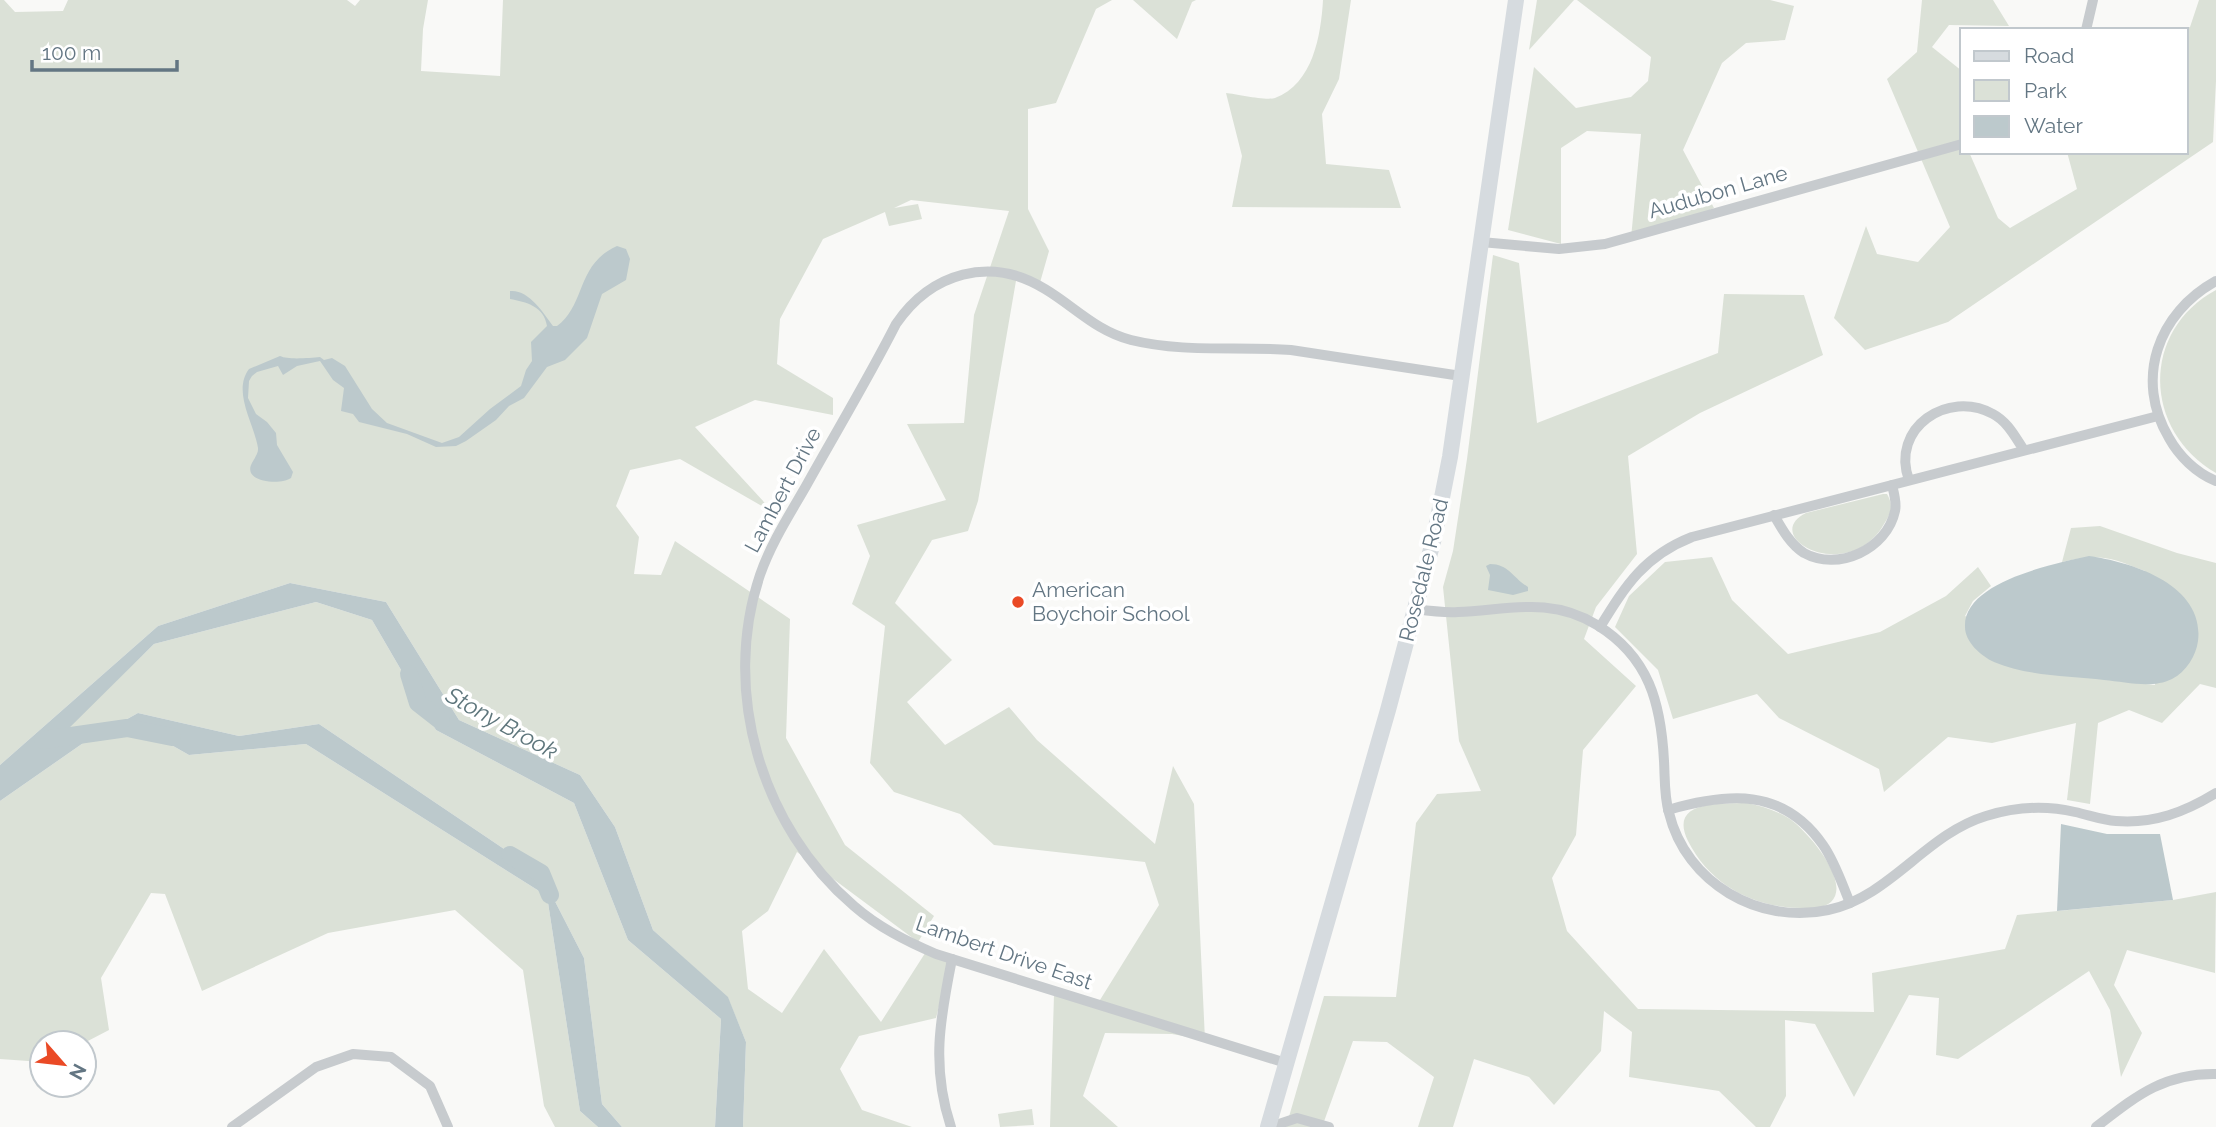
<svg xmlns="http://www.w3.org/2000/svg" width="2216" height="1127" viewBox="0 0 2216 1127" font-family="Raleway,sans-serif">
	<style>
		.green { fill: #dbe1d7 }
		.water { fill: #bcc9cc }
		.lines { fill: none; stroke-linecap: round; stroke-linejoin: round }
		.river { stroke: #bcc9cc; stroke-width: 18 }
		.street { stroke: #c7cbce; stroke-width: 10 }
		.secondary { stroke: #d6dbdf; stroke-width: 16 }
		.poi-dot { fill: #ea4a26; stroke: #fff; stroke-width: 2.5 }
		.labels { text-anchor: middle; stroke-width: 7; stroke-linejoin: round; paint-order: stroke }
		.street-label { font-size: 21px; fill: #637683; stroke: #fff }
		.poi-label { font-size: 21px; fill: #637683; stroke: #fff; text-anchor: start }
		.water-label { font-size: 23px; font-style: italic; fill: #5e767c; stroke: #fff }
	</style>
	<rect width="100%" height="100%" fill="#f9f9f7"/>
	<g class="green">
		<polygon points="0,0 4,0 15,12 63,11 68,0 347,0 355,6 360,0 428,0 423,29 421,71 500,76 503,0 1112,0 1096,9 1056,103 1028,109 1028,209 1049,251 1039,286 1017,275 978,501 968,531 932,540 895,603 952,660 907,702 945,745 1009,707 1037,740 1155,844 1173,766 1194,804 1205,1040 1172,1034 1105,1033 1083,1096 1118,1127 1050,1127 1054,995 1095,1008 1159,905 1145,862 994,845 960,814 894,792 870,763 885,626 852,604 870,556 857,525 946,500 907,424 964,423 974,315 1009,211 911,200 894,208 918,204 922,219 889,226 885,212 823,239 780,319 777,364 833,398 833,415 755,400 695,427 774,513 680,459 630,470 616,506 639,537 634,574 661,575 675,541 790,619 786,738 845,845 934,916 918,942 797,852 768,911 742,931 748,989 782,1013 824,949 881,1022 929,947 952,956 936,1018 859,1036 840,1069 862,1110 912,1127 743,1127 746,1042 728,998 653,930 615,827 580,775 459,720 386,602 290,583 158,626 0,765"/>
		<polygon points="1133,0 1196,0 1192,2 1177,39"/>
		<path d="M1323 0H1351L1339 79 1322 114 1326 164 1389 170 1401 208 1232 207 1242 156 1226 93C1237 94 1266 101 1275 98 1313 84 1321 35 1323 0Z"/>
		<polygon points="1537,0 1574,0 1529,50"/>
		<polygon points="1577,0 1770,0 1794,6 1785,40 1746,43 1722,63 1683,150 1714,208 1678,225 1631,238 1641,134 1587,131 1561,148 1561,244 1508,230 1534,67 1576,108 1631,97 1648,81 1651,57"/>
		<polygon points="1922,0 1993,0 2009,26 1949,25 1932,47 1962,71 1962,131 1960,133 1962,152 1969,152 1998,218 2010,228 2077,189 2067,152 2186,152 2186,30 2167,30 2190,27 2199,0 2216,0 2216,81 2213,142 1948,322 1865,350 1834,318 1866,226 1877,254 1918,262 1950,227 1887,79 1917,52"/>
		<polygon points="1493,255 1519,263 1537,423 1718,353 1724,294 1804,295 1823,355 1700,413 1628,456 1637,554 1596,607 1584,639 1636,686 1583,750 1576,835 1552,878 1567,931 1638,1009 1874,1012 1872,973 2005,949 2017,915 2173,900 2216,892 2215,973 2127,950 2114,985 2142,1033 2121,1077 2110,1010 2089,971 1958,1059 1936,1055 1939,998 1909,995 1854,1097 1815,1024 1785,1020 1786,1096 1770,1127 1756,1127 1719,1091 1629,1077 1632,1032 1604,1011 1601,1051 1554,1105 1529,1077 1474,1059 1453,1127 1418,1127 1434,1077 1387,1042 1353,1041 1322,1127 1286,1127 1324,996 1396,997 1416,823 1437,794 1481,791 1459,741 1443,587 1453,551 1467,459"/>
		<path d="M2216 290V473C2143 431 2140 331 2216 290Z"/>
		<path d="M1883 494H1887C1894 506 1891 513 1884 524 1849 586 1758 537 1806 513Z"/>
		<path d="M2100 526 2177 553 2216 563V688L2200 684 2162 723 2129 710 2098 723 2090 804 2067 800 2076 723 1992 743 1948 737 1884 792 1879 769 1779 718 1757 694 1673 719 1658 670 1615 627 1629 596 1665 562 1712 557 1732 600 1788 654 1880 632 1946 596 1978 567 1991 586 1973 601 1965 616 2127 682 2155 685 2145 571C2110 557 2099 553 2062 562L2071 528Z"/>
		<polygon points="316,602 372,620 436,730 574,803 628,940 721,1019 715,1127 622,1127 602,1104 584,958 541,874 319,724 239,736 138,713 111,728 55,740 154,644"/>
		<polygon points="138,726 189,755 306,744 547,896 580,1111 598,1127 555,1127 544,1106 523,970 455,910 328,933 202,991 165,894 151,893 101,978 109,1030 84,1043 42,1043 42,1062 0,1059 0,801 89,739"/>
		<path d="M1746 803C1761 806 1776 810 1790 819 1807 831 1852 882 1831 902 1823 909 1810 908 1800 908 1753 907 1710 885 1688 841 1668 800 1720 804 1746 803Z"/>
		<polygon points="1032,1109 1034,1125 1000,1127 998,1114"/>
	</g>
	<g class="water">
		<path d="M617 246 626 249 630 259 626 280 602 294 587 338 565 360 547 367 524 398 509 406 496 420 466 441 456 446 436 447 407 434 359 422 353 414 341 411 344 388 333 380 320 361 297 366 283 375 278 366 257 372 252 376 249 381 248 398 256 414 267 422 276 433 277 445 293 472 291 478C283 484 256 483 251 473 247 464 259 457 258 448 254 423 232 392 249 369L280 356C288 360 309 358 320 357L324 360 332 358 345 366 372 409 387 423 442 443 459 437 490 409 521 386 526 370 532 361 531 342 547 326C544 306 526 302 510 299V291C528 289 543 312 553 326H557C586 305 576 264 617 246Z"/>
		<path d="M2089 556C2132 562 2205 585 2198 641 2196 656 2186 672 2172 679 2152 689 2126 682 2104 680 2070 676 2026 676 1994 662 1981 656 1965 642 1965 627 1963 582 2053 564 2089 556Z"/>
		<path d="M1490 564C1509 564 1513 578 1528 587V591L1513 595 1488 590 1490 575 1486 566Z"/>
		<polygon points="290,583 386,602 459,720 580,775 615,827 653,930 728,997 746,1042 743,1127 715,1127 721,1019 628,940 574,803 436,730 372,620 316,602 154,644 57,740 111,728 138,713 239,736 319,724 541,874 584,958 602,1104 622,1127 598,1127 580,1111 547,896 306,744 189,755 138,726 89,739 0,801 0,765 158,626"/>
		<polygon points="2061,824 2107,834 2160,834 2173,900 2057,911"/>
	</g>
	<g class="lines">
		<g class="river">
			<polyline points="409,674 418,703 441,721"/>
			<polyline points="43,740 127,728 172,737"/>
			<polyline points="510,855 541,873 550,895"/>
		</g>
		<g class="street">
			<polyline points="2086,30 2093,0"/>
			<polyline points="1481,242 1559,249 1605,244 1962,144"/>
			<path d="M2216 281C2158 313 2134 379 2169 438 2179 456 2196 473 2216 481"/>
			<path d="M1909 480C1890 428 1948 389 1993 414 2008 422 2015 437 2024 450"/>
			<path d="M1774 515C1782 529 1790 544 1804 553 1838 572 1887 549 1895 511 1897 503 1894 493 1892 485"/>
			<path d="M1416 609C1430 611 1444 613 1458 612 1508 610 1550 596 1597 625 1649 657 1661 703 1664 761 1665 778 1664 796 1669 813 1686 883 1759 925 1828 910 1890 897 1926 834 1986 816 2015 807 2045 805 2075 812 2089 815 2102 820 2116 821 2154 824 2185 812 2216 793"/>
			<path d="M1600 627C1626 585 1644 556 1692 537L2158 416"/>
			<path d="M1668 810C1727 793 1783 787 1823 845 1835 862 1842 884 1850 903"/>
			<path d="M1286 1063 936 954C906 941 878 927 854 906 761 827 721 691 760 575 771 543 790 514 806 486 836 432 868 379 896 324 931 273 990 255 1045 289 1075 307 1096 331 1131 340 1184 353 1237 346 1291 350L1461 376"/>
			<polyline points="1279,1124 1297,1118 1329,1127"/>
			<polyline points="232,1127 316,1067 353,1054 391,1057 430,1086 448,1127"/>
			<path d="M951 1127C931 1067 940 1019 952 959"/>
			<path d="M2096 1127C2135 1097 2163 1073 2216 1074"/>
		</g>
		<polyline class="secondary" points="1268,1127 1388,710 1434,538 1450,457 1516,0"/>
	</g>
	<circle class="poi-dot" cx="1018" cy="602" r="7"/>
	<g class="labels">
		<g class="street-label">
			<text transform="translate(1718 192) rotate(-16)" y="7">Audubon Lane</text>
			<text transform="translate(783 490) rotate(-62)" y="7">Lambert Drive</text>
			<text transform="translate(1424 570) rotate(-76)" y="7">Rosedale Road</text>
			<text transform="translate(1004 953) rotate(19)" y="7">Lambert Drive East</text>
		</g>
		<g class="poi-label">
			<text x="1032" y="597">American<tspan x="1032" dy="24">Boychoir School</tspan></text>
		</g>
		<g class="water-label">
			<text transform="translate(502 723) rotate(29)" y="8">Stony Brook</text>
		</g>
	</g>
	<rect x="1960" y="28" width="228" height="126" fill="#ffffff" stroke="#c1c8cd" stroke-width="2"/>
	<rect x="1974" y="51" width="35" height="10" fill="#d6dbdf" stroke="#c1c8cd" stroke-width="2"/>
	<text x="2024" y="63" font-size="21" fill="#637683">Road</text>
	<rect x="1974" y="80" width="35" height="21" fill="#dbe1d7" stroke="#c1c8cd" stroke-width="2"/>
	<text x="2024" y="98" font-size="21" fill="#637683">Park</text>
	<rect x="1974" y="116" width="35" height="21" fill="#bcc9cc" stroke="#c1c8cd" stroke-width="2"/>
	<text x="2024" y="133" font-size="21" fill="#637683">Water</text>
	<g transform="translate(63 1064) rotate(118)"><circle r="33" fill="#ffffff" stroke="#c1c8cd" stroke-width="2"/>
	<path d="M0-5L12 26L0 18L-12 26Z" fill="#ea4a26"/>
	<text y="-10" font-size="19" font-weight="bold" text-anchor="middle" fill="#637683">N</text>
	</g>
	<path d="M32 60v10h145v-10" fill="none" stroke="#637683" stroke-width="3.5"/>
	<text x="42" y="60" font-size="21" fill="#637683" stroke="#ffffff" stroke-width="5" paint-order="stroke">100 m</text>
</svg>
